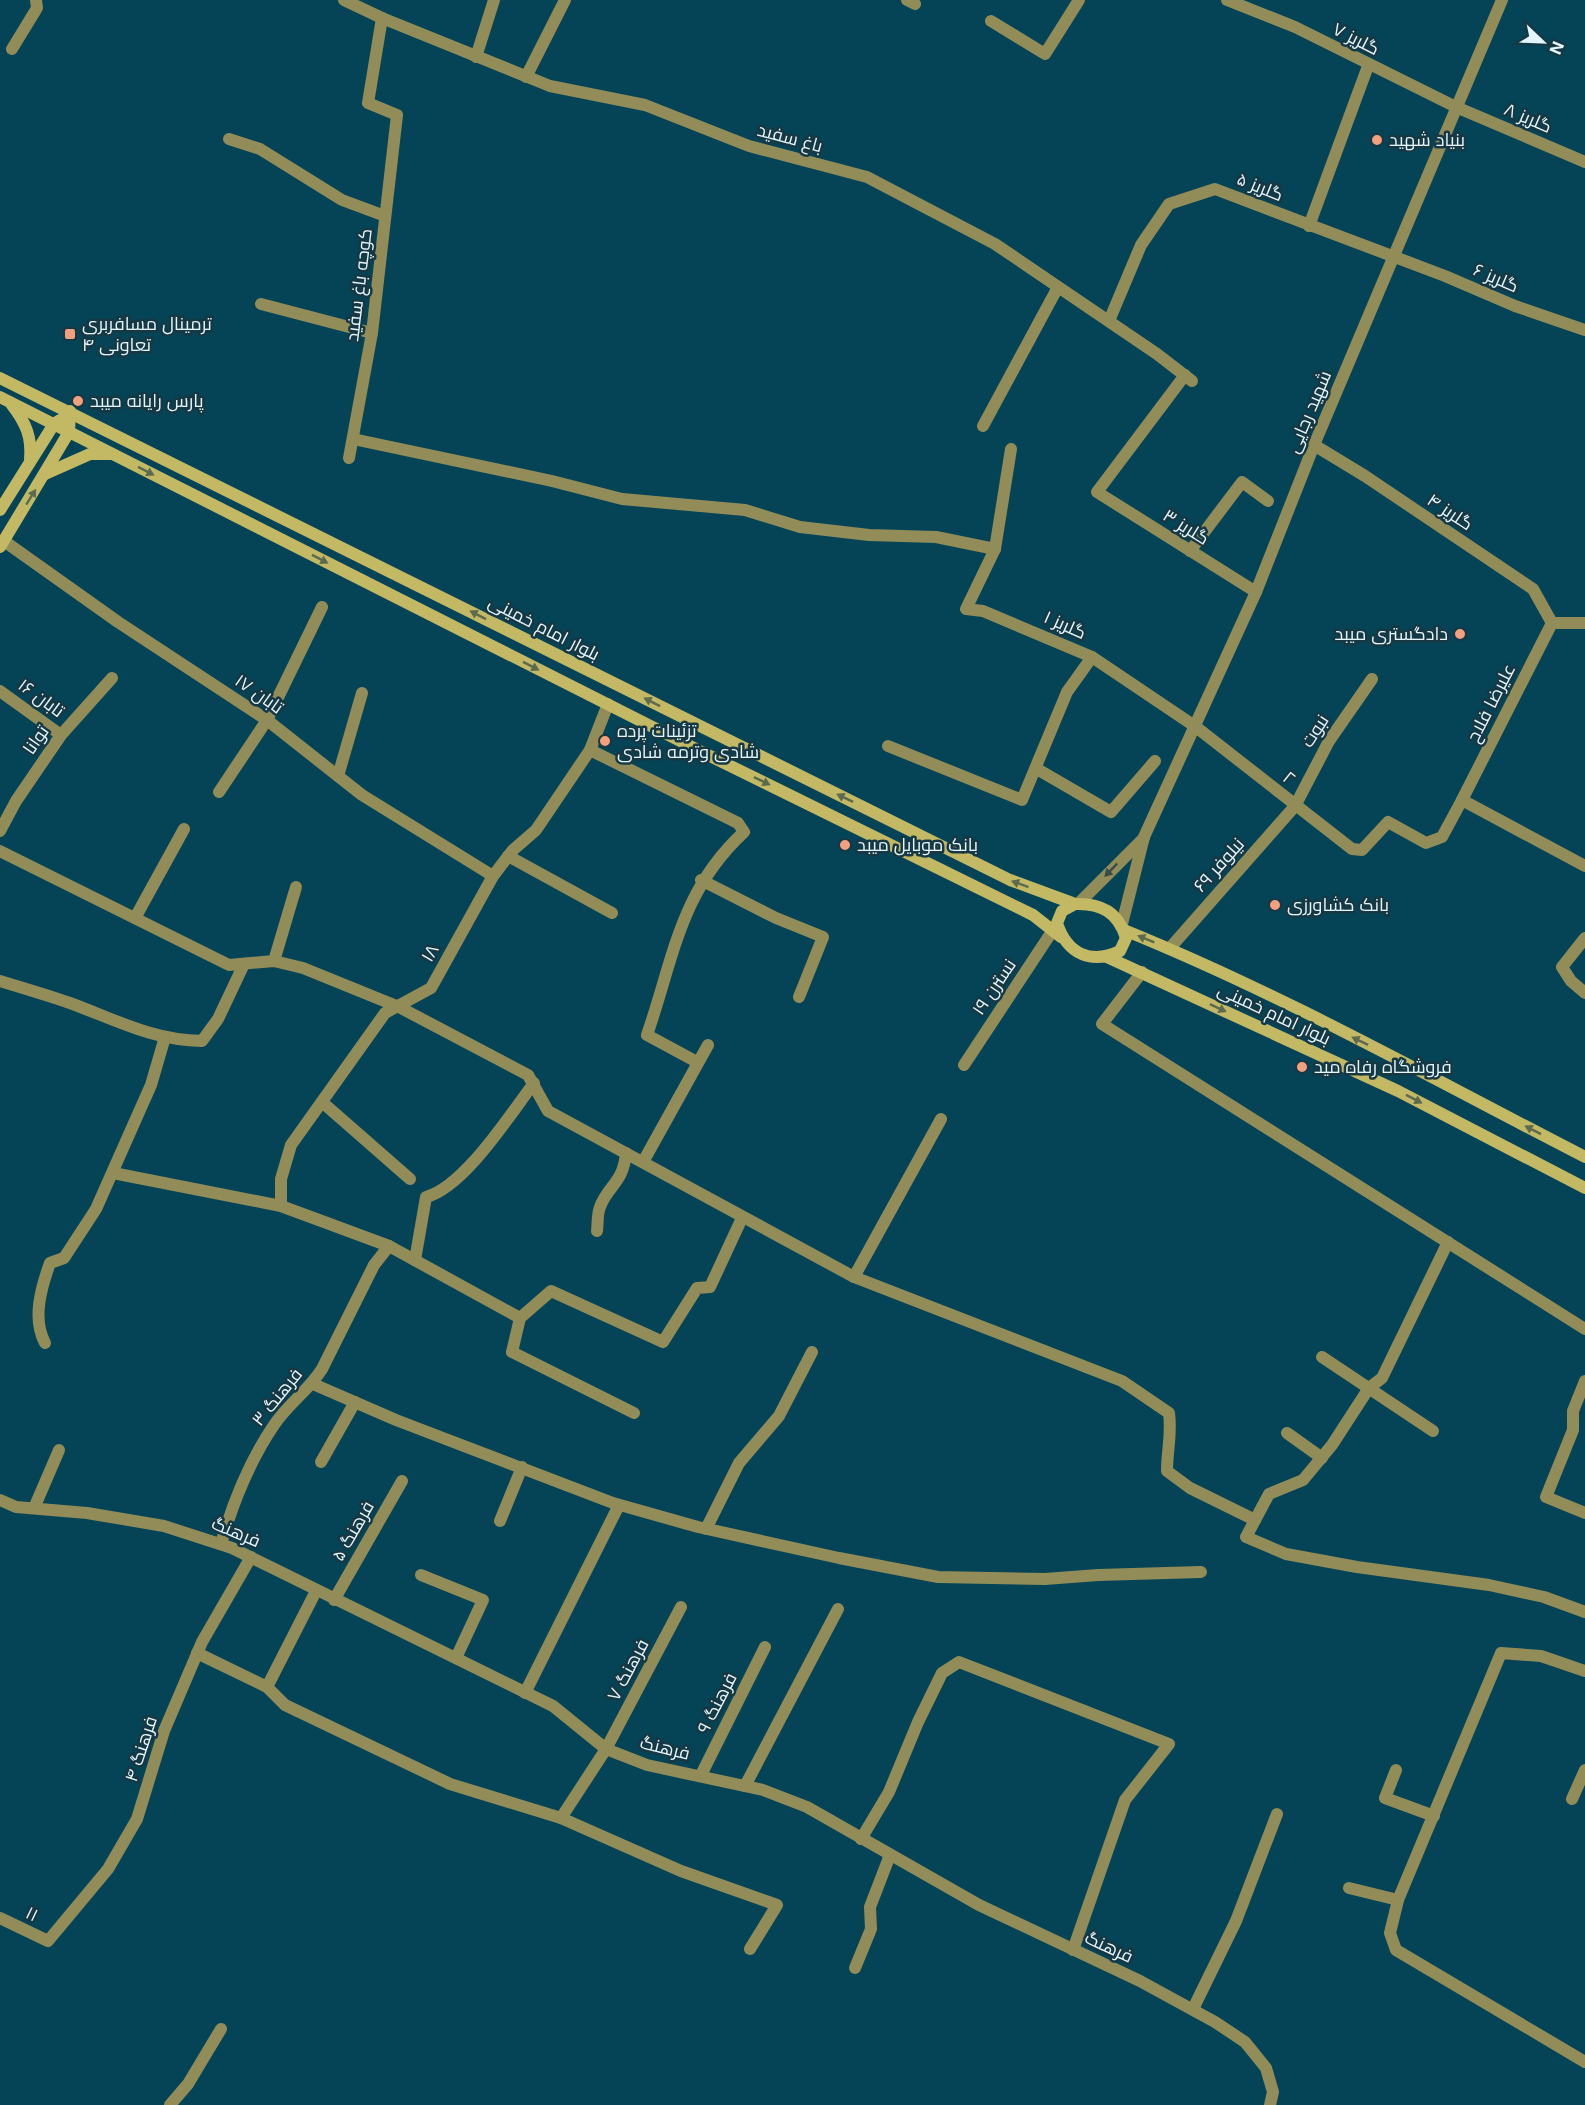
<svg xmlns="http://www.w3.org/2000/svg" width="1585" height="2105" viewBox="0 0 1585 2105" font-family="Inter,Cairo,sans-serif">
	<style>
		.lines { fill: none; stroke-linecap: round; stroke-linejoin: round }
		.minor { stroke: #928c59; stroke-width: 12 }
		.tertiary { stroke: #928c59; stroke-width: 12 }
		.secondary { stroke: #c3b863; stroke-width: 12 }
		.oneway { fill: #5c6b50 }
		.oneway2 { fill: #364d48 }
		.poi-dot { fill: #f2a07f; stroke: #173843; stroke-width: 2 }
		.labels { text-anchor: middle; stroke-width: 5; stroke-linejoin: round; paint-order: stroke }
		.street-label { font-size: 18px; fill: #e4f6fd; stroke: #173843 }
		.poi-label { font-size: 18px; fill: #e4f6fd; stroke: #173843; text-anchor: start }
	</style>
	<rect width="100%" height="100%" fill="#044456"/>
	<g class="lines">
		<g class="minor">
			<polyline points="344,0 382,18 550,86 645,105 749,146 867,177 995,244 1157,354 1192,381"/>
			<polyline points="907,0 915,4"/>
			<polyline points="1227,0 1295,27 1456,107 1585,162"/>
			<polyline points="991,21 1045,54 1079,0"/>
			<polyline points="12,49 37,8 36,0"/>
			<polyline points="476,57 494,0"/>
			<polyline points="526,77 565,0"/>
			<polyline points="229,139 260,149 342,200 385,216"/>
			<polyline points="1309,226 1368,66"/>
			<polyline points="261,304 372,333"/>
			<polyline points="1109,321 1141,245 1169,204 1215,189 1445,276 1515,306 1585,330"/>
			<polyline points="1185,375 1097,492 1256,592"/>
			<polyline points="983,426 1058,287"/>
			<polyline points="353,439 552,481 622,499 745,510 800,527 869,535 936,537 995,549"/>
			<polyline points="1314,445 1365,476 1533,589 1552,623"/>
			<polyline points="1011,449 995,549 966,609 983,611 1092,657 1196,727 1352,849 1362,850 1388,822 1426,843 1442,837 1462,800 1585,866"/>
			<polyline points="349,458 372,333 397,115 368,103 382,18"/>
			<polyline points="4,541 118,622 267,720 362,795 493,876"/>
			<polyline points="1190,551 1242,482 1268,501"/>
			<polyline points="1552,623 1585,623"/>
			<polyline points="0,691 61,735"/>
			<polyline points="888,746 1022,800 1067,692 1092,657"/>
			<path d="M590 750 738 823 744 832C680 891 674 957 647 1035L697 1062"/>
			<polyline points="1037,769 1111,812 1155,761"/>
			<polyline points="338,776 362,693"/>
			<polyline points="219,792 267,720 322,607"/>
			<polyline points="1462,800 1552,623"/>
			<polyline points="0,831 16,801 61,735 112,678"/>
			<path d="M0 851 229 965 274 961 303 968 399 1007 528 1075 548 1111 854 1277 1122 1381 1169 1413C1172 1434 1167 1450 1167 1471L1190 1488 1255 1520"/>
			<polyline points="508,856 612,913"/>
			<polyline points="701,880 776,918 823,937 799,997"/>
			<polyline points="135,918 184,829"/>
			<polyline points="1585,938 1562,967 1571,981 1585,993"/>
			<polyline points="1170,948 1295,806 1329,741 1372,679"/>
			<polyline points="274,961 296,887"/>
			<polyline points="1142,972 1102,1024 1585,1329"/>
			<path d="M0 981C23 988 47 995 70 1003 116 1020 152 1040 202 1041L218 1019 244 964"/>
			<polyline points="964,1065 1053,930"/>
			<polyline points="322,1102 410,1179"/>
			<polyline points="643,1162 708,1045"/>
			<polyline points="113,1173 281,1206 389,1246 520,1318 551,1291 663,1342 697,1288 710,1287 742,1218"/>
			<polyline points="281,1206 281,1179 291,1145 385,1013 431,988 493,876 513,850 536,830 590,750 608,704"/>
			<path d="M597 1231C598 1223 597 1214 600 1207 608 1185 623 1184 626 1153"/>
			<polyline points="1448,1242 1382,1378 1369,1388 1332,1445 1303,1480 1269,1494 1246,1537 1286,1554 1357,1567 1489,1585 1544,1597 1585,1612"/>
			<path d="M415 1260 426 1197C464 1187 509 1116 534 1083"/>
			<polyline points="854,1277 941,1119"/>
			<polyline points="520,1318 512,1352 634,1413"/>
			<path d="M45 1343C32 1319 41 1288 50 1263L64 1258 96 1209 151 1085 165 1037"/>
			<polyline points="1322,1357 1433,1431"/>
			<polyline points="1585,1381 1573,1411 1573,1430 1546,1497 1585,1513"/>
			<polyline points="313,1384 396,1420 613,1503 698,1527 839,1558 938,1577 1045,1579 1098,1575 1201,1572"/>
			<polyline points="1287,1433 1322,1458"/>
			<polyline points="321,1462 355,1402"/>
			<polyline points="0,1500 16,1507 87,1513 164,1526 232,1548 553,1706 606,1749 647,1765 763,1790 807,1807 979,1905 1140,1981 1215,2022 1245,2042 1266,2068 1273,2092 1270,2105"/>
			<polyline points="34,1508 59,1450"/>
			<polyline points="500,1521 522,1467"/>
			<polyline points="706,1529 739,1463 779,1416 812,1352"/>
			<path d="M221 1544C233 1502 249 1462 274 1425 288 1404 309 1390 322 1369L374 1265 389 1246"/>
			<polyline points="421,1575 483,1600 456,1658"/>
			<polyline points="334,1600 402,1481"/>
			<polyline points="197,1653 267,1687 285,1705 450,1784 561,1818 606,1749 681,1607"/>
			<polyline points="1585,1671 1541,1656 1501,1653 1398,1900 1390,1933 1396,1950 1585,2062"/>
			<polyline points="267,1687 316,1591"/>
			<polyline points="525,1693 619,1505"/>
			<polyline points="1396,1770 1385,1798 1434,1816"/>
			<polyline points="701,1775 765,1647"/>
			<polyline points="745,1786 838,1609"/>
			<polyline points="1572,1799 1585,1770"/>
			<polyline points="561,1818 681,1871 777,1905 750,1949"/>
			<polyline points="861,1839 889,1792 918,1722 942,1673 959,1662 1169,1744 1125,1800 1073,1950"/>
			<polyline points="1349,1888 1398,1900"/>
			<polyline points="0,1918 48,1941 108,1869 137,1819 164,1731 202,1642 251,1557"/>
			<polyline points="855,1968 871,1929 870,1907 890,1855"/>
			<polyline points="1193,2009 1236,1921 1277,1814"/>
			<polyline points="170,2105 188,2084 221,2029"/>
		</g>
		<g class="tertiary">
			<polyline points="1078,904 1144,838"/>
			<polyline points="1122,924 1144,837 1256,592 1314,445 1502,0"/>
		</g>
		<g class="secondary">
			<polyline points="0,378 1010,880 1075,904"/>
			<polyline points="0,397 702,752 1033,915 1061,937"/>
			<path d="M12 405C26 423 32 437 30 460"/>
			<polyline points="45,474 90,454 111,454"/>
			<polyline points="0,510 54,424 60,420"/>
			<polyline points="0,547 69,432 70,411"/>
			<path d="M1075 904C1101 903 1118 912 1126 938L1120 951C1091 965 1067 954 1057 923L1062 911Z"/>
			<path d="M1124 930C1282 994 1433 1079 1585 1157"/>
			<polyline points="1107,957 1398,1091 1585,1188"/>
		</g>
	</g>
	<defs><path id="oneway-solid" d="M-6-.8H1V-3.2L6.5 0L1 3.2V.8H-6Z" transform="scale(1.5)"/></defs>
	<g class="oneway">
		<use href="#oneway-solid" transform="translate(146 471) rotate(27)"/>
		<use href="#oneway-solid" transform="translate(31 497) rotate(-58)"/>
		<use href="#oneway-solid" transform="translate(320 559) rotate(27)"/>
		<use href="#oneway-solid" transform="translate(478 615) rotate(-153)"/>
		<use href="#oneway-solid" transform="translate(531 666) rotate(27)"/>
		<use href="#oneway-solid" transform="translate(652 702) rotate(-153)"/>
		<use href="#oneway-solid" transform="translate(762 781) rotate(26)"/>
		<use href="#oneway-solid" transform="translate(845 798) rotate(-154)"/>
		<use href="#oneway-solid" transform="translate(1020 884) rotate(-160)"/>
		<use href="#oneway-solid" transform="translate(1146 939) rotate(-158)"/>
		<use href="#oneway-solid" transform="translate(1218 1008) rotate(25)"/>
		<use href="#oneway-solid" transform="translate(1360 1041) rotate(-154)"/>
		<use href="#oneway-solid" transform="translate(1414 1099) rotate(27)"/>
		<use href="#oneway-solid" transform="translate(1533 1130) rotate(-153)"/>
	</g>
	<use class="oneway2" href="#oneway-solid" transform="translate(1111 870) rotate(134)"/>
	<g class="poi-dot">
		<circle cx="1377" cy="140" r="6"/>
		<rect x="64" y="328" width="12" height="12" rx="3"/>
		<circle cx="78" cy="401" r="6"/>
		<circle cx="1460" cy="634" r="6"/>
		<circle cx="605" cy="741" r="6"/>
		<circle cx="845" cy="845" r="6"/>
		<circle cx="1275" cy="905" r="6"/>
		<circle cx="1302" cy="1067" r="6"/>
	</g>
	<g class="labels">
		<g class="street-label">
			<text transform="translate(1356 39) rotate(27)" y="6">گلریز ۷</text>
			<text transform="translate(1528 118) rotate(23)" y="6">گلریز ۸</text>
			<text transform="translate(790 138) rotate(15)" y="6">باغ سفید</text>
			<text transform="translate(1260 187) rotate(22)" y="6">گلریز ۵</text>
			<text transform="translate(1496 278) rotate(23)" y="6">گلریز ۶</text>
			<text transform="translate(359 285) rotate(-83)" y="6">کوچه باغ سفید</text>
			<text transform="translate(1309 412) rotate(-67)" y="6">شهید رجایی</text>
			<text transform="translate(1450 512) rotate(34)" y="6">گلریز ۴</text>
			<text transform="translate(1186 527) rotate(32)" y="6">گلریز ۳</text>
			<text transform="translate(1065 625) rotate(24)" y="6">گلریز ۱</text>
			<text transform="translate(544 628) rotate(27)" y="6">بلوار امام خمینی</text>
			<text transform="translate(259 694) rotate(35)" y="6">تابان ۱۷</text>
			<text transform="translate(41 698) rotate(36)" y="6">تابان ۱۶</text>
			<text transform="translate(1491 703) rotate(-63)" y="6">علیرضا فلاح</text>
			<text transform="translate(1315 731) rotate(-57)" y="6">نبوت</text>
			<text transform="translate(36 740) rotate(-55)" y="6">توانا</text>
			<text transform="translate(1289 778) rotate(39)" y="6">۲</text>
			<text transform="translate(1219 865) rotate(-48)" y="6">نیلوفر ۶۹</text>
			<text transform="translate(430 953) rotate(-60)" y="6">۱۸</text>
			<text transform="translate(994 987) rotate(-56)" y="6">نسترن ۱۹</text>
			<text transform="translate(1274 1014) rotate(25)" y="6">بلوار امام خمینی</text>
			<text transform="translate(277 1397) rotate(-51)" y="6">فرهنگ ۳</text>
			<text transform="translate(353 1531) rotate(-60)" y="6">فرهنگ ۵</text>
			<text transform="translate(236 1532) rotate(23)" y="6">فرهنگ</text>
			<text transform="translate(628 1670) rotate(-62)" y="6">فرهنگ ۷</text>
			<text transform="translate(717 1703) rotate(-63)" y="6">فرهنگ ۹</text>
			<text transform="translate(665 1748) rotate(14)" y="6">فرهنگ</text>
			<text transform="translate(141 1749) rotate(-72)" y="6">فرهنگ ۴</text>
			<text transform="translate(32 1914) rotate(26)" y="6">۱۱</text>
			<text transform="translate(1109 1947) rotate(25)" y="6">فرهنگ</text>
		</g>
		<g class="poi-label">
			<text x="1389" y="146">بنیاد شهید</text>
			<text x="82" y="330">ترمینال مسافربری<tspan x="82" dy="21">تعاونی ۴</tspan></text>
			<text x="90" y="407">پارس رایانه میبد</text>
			<text x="1448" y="640" text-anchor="end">دادگستری میبد</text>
			<text x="617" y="737">تزئینات پرده<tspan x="617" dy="21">شادی وترمه شادی</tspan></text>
			<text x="857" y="851">بانک موبایل میبد</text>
			<text x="1287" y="911">بانک کشاورزی</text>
			<text x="1314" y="1073">فروشگاه رفاه مید</text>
		</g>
	</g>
	<g transform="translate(1543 42) rotate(113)" stroke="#173843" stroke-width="4.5" paint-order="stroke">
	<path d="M0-4.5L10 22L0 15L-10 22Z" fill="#e4f6fd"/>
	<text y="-9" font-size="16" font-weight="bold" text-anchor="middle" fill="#e4f6fd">N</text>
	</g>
</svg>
